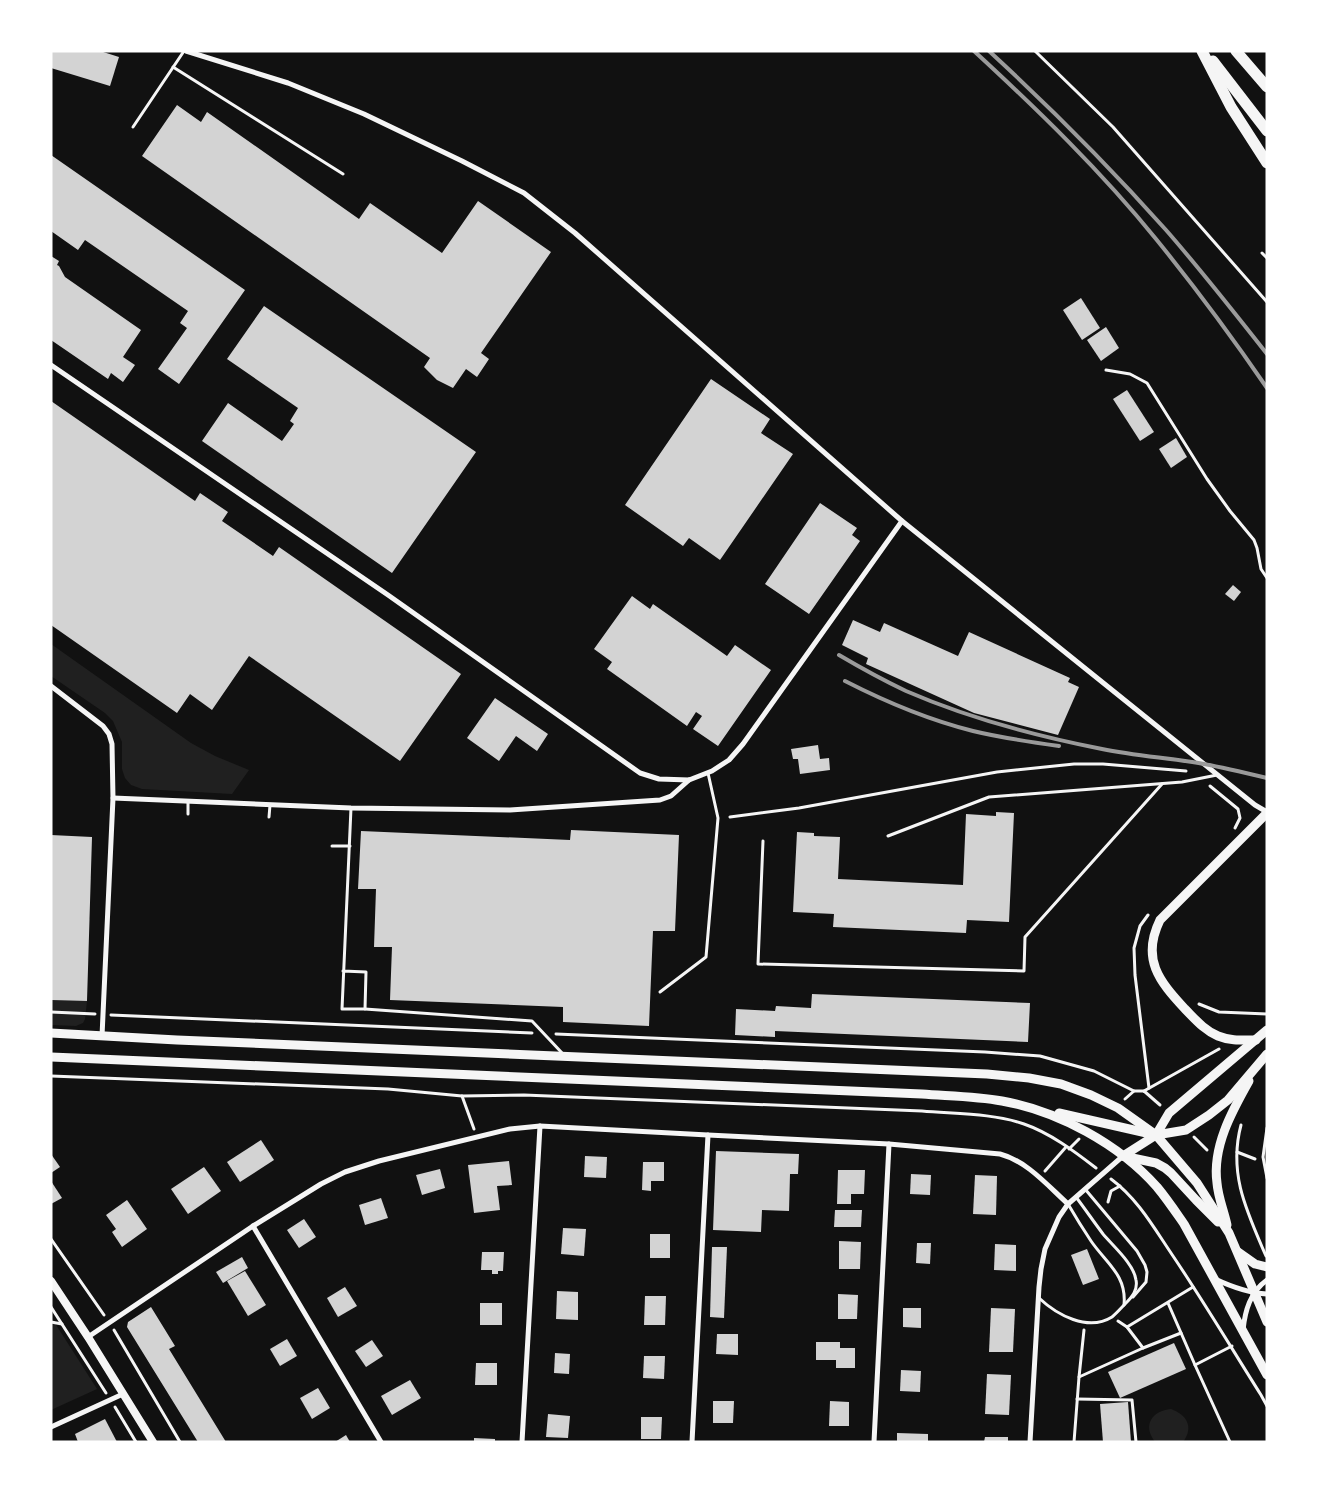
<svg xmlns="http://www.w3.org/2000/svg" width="1318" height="1493" viewBox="0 0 1318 1493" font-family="'Noto Serif',serif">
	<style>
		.green { fill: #202020 }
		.building { fill: #d3d3d3 }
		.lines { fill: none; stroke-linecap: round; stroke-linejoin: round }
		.path { stroke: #f5f5f5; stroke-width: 3 }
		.service { stroke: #f5f5f5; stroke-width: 3 }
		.minor { stroke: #f5f5f5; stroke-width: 5 }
		.tertiary { stroke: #f5f5f5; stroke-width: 8 }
		.secondary { stroke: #f5f5f5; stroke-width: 9 }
		.motorway { stroke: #f5f5f5; stroke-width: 11 }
		.rail { stroke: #9a9a9a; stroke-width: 4 }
	</style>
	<rect width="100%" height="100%" fill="#111"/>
	<g class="green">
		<polygon points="51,644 191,743 215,756 249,770 232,794 142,789 131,785 125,778 122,769 122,742 113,721 105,713 51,676"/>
		<polygon points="51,1000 87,1001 85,1019 83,1023 76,1026 51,1025"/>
		<polygon points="51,1317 97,1389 51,1410"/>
		<path d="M1171 1409C1187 1415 1194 1427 1183 1442H1155C1142 1425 1152 1411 1171 1409Z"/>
	</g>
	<g class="building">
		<polygon points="51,51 100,51 119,57 110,86 51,68"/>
		<polygon points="177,105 201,122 207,112 359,219 370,203 442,253 478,201 551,252 481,353 489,359 477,377 466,369 453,388 437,380 424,367 430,358 142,156"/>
		<polygon points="51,155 245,290 179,384 158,369 187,328 180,323 188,311 85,240 78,250 51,231"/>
		<polygon points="51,256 59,261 57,265 59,266 65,277 141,330 123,357 135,365 123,382 111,373 108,379 51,340"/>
		<polygon points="1081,298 1100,328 1082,340 1063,310"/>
		<polygon points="264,306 476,452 392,573 202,441 228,403 282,441 294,424 290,421 298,408 227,359"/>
		<polygon points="1106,327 1119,348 1101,361 1087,340"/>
		<polygon points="711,379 770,419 761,433 793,454 720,560 689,538 683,546 625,505"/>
		<polygon points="1127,390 1154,432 1140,441 1113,399"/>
		<polygon points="51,401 195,501 200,493 228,512 222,521 273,556 279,547 461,674 400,761 249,656 212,710 190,694 177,713 51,625"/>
		<polygon points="1176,438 1187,457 1171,468 1159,449"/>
		<polygon points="820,503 857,528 852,535 860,541 809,614 765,584"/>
		<polygon points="1233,585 1241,592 1234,601 1225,594"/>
		<polygon points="632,596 650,609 653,604 727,656 735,645 771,670 718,746 693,729 702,716 696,712 687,726 607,669 612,662 594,649"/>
		<polygon points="853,620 880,632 884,623 958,656 969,632 1070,678 1068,682 1079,687 1058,735 974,713 866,664 868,658 842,645"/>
		<polygon points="495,698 548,734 537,751 516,736 499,761 467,738"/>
		<polygon points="818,745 820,759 829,758 830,770 800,774 798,759 793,759 791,749"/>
		<polygon points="996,812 1014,813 1009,922 967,920 966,933 833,927 834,914 793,912 797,832 814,833 814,836 840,837 838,879 963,885 966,814 996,816"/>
		<polygon points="571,830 679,835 675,931 653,931 649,1026 563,1022 563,1007 390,1000 392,947 374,947 376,889 358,889 361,831 570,840"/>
		<polygon points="51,835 92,837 87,1001 51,1000"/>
		<polygon points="812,994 1030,1003 1028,1042 775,1031 775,1037 735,1035 736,1009 775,1011 776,1006 811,1008"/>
		<polygon points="261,1140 274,1160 240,1182 227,1162"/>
		<polygon points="716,1151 799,1154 798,1174 790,1174 789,1211 762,1210 761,1232 713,1230"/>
		<polygon points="51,1154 60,1167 51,1173"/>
		<polygon points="585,1156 607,1157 606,1178 584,1177"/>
		<polygon points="509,1161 512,1185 497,1186 500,1210 474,1213 468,1165"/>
		<polygon points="643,1162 664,1162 664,1181 651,1181 651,1191 642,1190"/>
		<polygon points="204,1167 221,1191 188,1214 171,1189"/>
		<polygon points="440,1169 445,1188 422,1195 416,1175"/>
		<polygon points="838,1170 865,1170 864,1194 851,1194 851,1204 837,1204"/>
		<polygon points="911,1174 931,1175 930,1195 910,1194"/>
		<polygon points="975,1175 997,1176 996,1215 973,1214"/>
		<polygon points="51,1181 62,1198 51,1204"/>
		<polygon points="381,1198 388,1218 365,1225 359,1205"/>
		<polygon points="127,1200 147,1229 122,1247 112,1232 116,1229 106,1215"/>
		<polygon points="835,1210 862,1210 861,1227 834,1227"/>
		<polygon points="304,1219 316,1237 299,1248 287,1230"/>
		<polygon points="563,1228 586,1229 584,1256 561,1254"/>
		<rect x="650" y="1234" width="20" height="24"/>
		<polygon points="839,1241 861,1242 860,1269 839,1269"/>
		<polygon points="917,1243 931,1243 930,1264 916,1263"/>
		<polygon points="995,1244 1016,1245 1016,1271 994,1270"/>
		<polygon points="712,1247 727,1247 724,1318 710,1317"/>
		<polygon points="1087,1249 1099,1279 1083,1285 1071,1255"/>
		<polygon points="482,1252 504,1252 503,1271 498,1271 498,1274 492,1274 492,1270 481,1270"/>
		<polygon points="242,1257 248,1268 223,1283 216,1272"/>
		<polygon points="245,1271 266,1305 248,1316 227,1281"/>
		<polygon points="345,1287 357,1306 338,1317 327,1298"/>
		<polygon points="557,1291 578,1292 578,1320 556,1319"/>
		<polygon points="838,1294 858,1295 857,1319 838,1319"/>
		<polygon points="645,1296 666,1296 665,1325 644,1325"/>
		<rect x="480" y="1303" width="22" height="22"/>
		<polygon points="151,1307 175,1346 169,1349 226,1442 198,1442 127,1327 128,1322"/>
		<polygon points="903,1308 921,1308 921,1328 903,1327"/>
		<polygon points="991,1308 1015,1309 1013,1352 989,1352"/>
		<polygon points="717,1334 738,1334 738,1355 716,1354"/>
		<polygon points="287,1339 297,1356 280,1366 270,1349"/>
		<polygon points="372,1340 383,1356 366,1367 355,1351"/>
		<polygon points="816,1342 840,1342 840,1348 855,1348 855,1368 836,1368 836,1360 816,1360"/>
		<polygon points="1174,1343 1186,1369 1120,1398 1108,1372"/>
		<polygon points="555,1353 570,1354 569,1374 554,1373"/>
		<polygon points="644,1356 665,1356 664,1379 643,1378"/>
		<polygon points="476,1363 497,1363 497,1385 475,1385"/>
		<polygon points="901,1370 921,1371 920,1392 900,1391"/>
		<polygon points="987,1374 1011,1375 1009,1415 985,1414"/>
		<polygon points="410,1380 421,1398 392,1415 381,1396"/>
		<polygon points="318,1388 330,1408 312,1419 300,1398"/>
		<polygon points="713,1401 734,1401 733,1423 713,1423"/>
		<polygon points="830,1401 849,1402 849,1426 829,1426"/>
		<polygon points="1128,1402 1131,1442 1103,1442 1100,1404"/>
		<polygon points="548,1414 570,1416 568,1438 546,1437"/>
		<polygon points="641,1417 662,1417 661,1439 641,1439"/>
		<polygon points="105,1419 117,1442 78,1442 75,1434"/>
		<polygon points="897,1433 928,1434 928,1442 897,1442"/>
		<polygon points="346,1435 350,1442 335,1442"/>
		<polygon points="985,1437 1008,1437 1008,1442 984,1442"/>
		<polygon points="474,1438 495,1439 495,1442 474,1442"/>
	</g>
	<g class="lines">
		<g class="path">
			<polyline points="1035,51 1113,127 1267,302"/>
			<polyline points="1210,786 1238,809 1240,818 1235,828"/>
			<polyline points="730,817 799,808 997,772 1045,767 1074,764 1103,764 1186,771"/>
			<polyline points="1148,915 1140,926 1134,948 1135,975 1149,1088"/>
			<polyline points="1199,1004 1219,1012 1267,1014"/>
			<polyline points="51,1012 95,1014"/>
			<polyline points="111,1015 532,1033"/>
			<polyline points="556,1034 985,1052 1040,1056 1094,1071 1134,1091 1144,1091 1219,1049"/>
			<path d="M51 1076 388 1089 462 1096 524 1095 922 1111C955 1114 992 1113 1024 1124 1050 1133 1074 1151 1096 1168"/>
			<polyline points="1144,1091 1160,1105"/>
			<polyline points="462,1096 474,1129"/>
			<polyline points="1125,1099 1134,1091"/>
			<path d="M1241 1125C1228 1174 1247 1212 1266 1256"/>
			<polyline points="1194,1137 1207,1150"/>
			<polyline points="1069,1149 1079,1139"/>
			<polyline points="1237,1152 1255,1159"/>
			<polyline points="1045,1171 1066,1147"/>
			<path d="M1111 1179C1138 1199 1154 1228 1173 1256 1204 1302 1232 1349 1261 1395L1267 1406"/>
			<polyline points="1108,1202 1111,1191 1120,1186"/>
			<polyline points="51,1239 104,1315"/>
			<polyline points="1168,1303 1195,1365 1230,1442"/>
			<polyline points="51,1307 106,1393"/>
			<polyline points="1118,1321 1127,1327 1143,1348"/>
			<polyline points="51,1322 62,1324"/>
			<polyline points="1127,1327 1193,1287"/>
			<polyline points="114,1330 180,1442"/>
			<polyline points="1195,1365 1232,1346"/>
			<polyline points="1079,1377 1143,1348 1181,1333"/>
			<polyline points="1077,1399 1132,1400 1136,1442"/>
			<polyline points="115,1407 136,1442"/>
			<polyline points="1074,1442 1079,1377 1084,1330"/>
		</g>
		<g class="service">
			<polyline points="173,67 343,174"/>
			<polyline points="133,127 184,51"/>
			<polyline points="1262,253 1267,258"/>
			<polyline points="1106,370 1130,374 1147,383 1207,479 1230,511 1254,540 1257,548 1261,569 1267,578"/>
			<polyline points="188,814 188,801"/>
			<polyline points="269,817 270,805"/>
			<polyline points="888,836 989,797 1182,782 1217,775"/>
			<polyline points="763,841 758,964 1024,971 1025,937 1162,784"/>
			<polyline points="332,846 350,846"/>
			<polyline points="343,971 366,972 365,1009 342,1009 351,808"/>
			<polyline points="660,992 706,957 718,818 708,773"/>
			<polyline points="365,1009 532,1021 563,1054"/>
			<polyline points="1267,1128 1263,1157 1267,1178"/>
			<polyline points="1085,1189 1137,1251 1145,1265 1147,1272 1146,1282 1133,1297"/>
			<path d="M1068 1204C1075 1216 1083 1229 1091 1241 1106 1263 1127 1275 1124 1305"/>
			<path d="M1039 1298C1057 1315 1088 1332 1112 1317 1117 1313 1121 1308 1126 1303 1132 1297 1138 1290 1136 1280 1134 1264 1113 1246 1103 1234 1094 1222 1085 1209 1076 1197"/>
		</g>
		<g class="minor">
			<polyline points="186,51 288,83 364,114 462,161 524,193 575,233 902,521 1255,805 1267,812"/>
			<polyline points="51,365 388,595 640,773 659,779 689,780 712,771 729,760 743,744 902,521"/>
			<polyline points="51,686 103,726 109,734 112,744 113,798 102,1036"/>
			<polyline points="113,798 351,808 510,810 660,800 671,796 689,780"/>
			<polyline points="253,1226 381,1442"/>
			<path d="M1215 1279C1232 1287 1248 1293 1267 1294"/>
			<path d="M1243 1330C1245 1311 1250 1292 1267 1280"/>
			<path d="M88 1337 253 1226 321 1184 345 1172 379 1161 510 1129 540 1126 708 1135 889 1144 1000 1154C1027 1161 1048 1186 1068 1204"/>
			<polyline points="51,1427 123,1394"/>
			<polyline points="522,1442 540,1126"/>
			<polyline points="692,1442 708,1135"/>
			<polyline points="874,1442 889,1144"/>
			<polyline points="1030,1442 1039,1287 1041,1269 1045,1249 1059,1217 1068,1204 1123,1156"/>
		</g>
		<polyline class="tertiary" points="51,1281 88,1337 153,1442"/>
		<g class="secondary">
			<polyline points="51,1033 177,1040 987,1074 1029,1078 1061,1084 1091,1095 1118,1108 1156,1135 1197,1183 1229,1233 1267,1322"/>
			<path d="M1256 1040C1243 1040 1230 1041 1218 1036 1204 1030 1195 1019 1185 1009 1159 981 1141 959 1160 920L1267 813"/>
			<path d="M51 1057 922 1094C948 1096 976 1096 1002 1101 1058 1111 1119 1144 1157 1187 1167 1199 1175 1211 1184 1224L1267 1375"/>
			<polyline points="1059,1113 1151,1134"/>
			<polyline points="1156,1135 1169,1113 1267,1030"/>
			<polyline points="1123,1156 1156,1135 1186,1130 1209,1115 1228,1100 1267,1054"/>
			<polyline points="1123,1156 1156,1163 1165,1168 1171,1173 1196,1200 1218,1222"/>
			<path d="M1227 1225C1224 1211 1218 1197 1217 1183 1212 1147 1232 1111 1249 1081"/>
			<polyline points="1238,1252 1255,1264 1267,1267"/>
		</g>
		<g class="motorway">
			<polyline points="1202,51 1231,107 1267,163"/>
			<polyline points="1236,51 1267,87"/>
			<polyline points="1213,61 1267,131"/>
		</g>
		<g class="rail">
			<path d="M974 51C1038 110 1101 171 1156 239 1195 287 1232 337 1267 388"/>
			<path d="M989 51C1051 108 1110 167 1166 230 1201 270 1234 312 1267 354"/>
			<path d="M839 655C861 668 883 680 906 691 968 718 1036 736 1102 749 1136 756 1170 758 1204 764 1225 768 1246 773 1267 778"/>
			<path d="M845 681C886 702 929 720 973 731 1002 738 1030 742 1059 746"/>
		</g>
	</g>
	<rect width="1318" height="1493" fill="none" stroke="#ffffff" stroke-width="105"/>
</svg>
